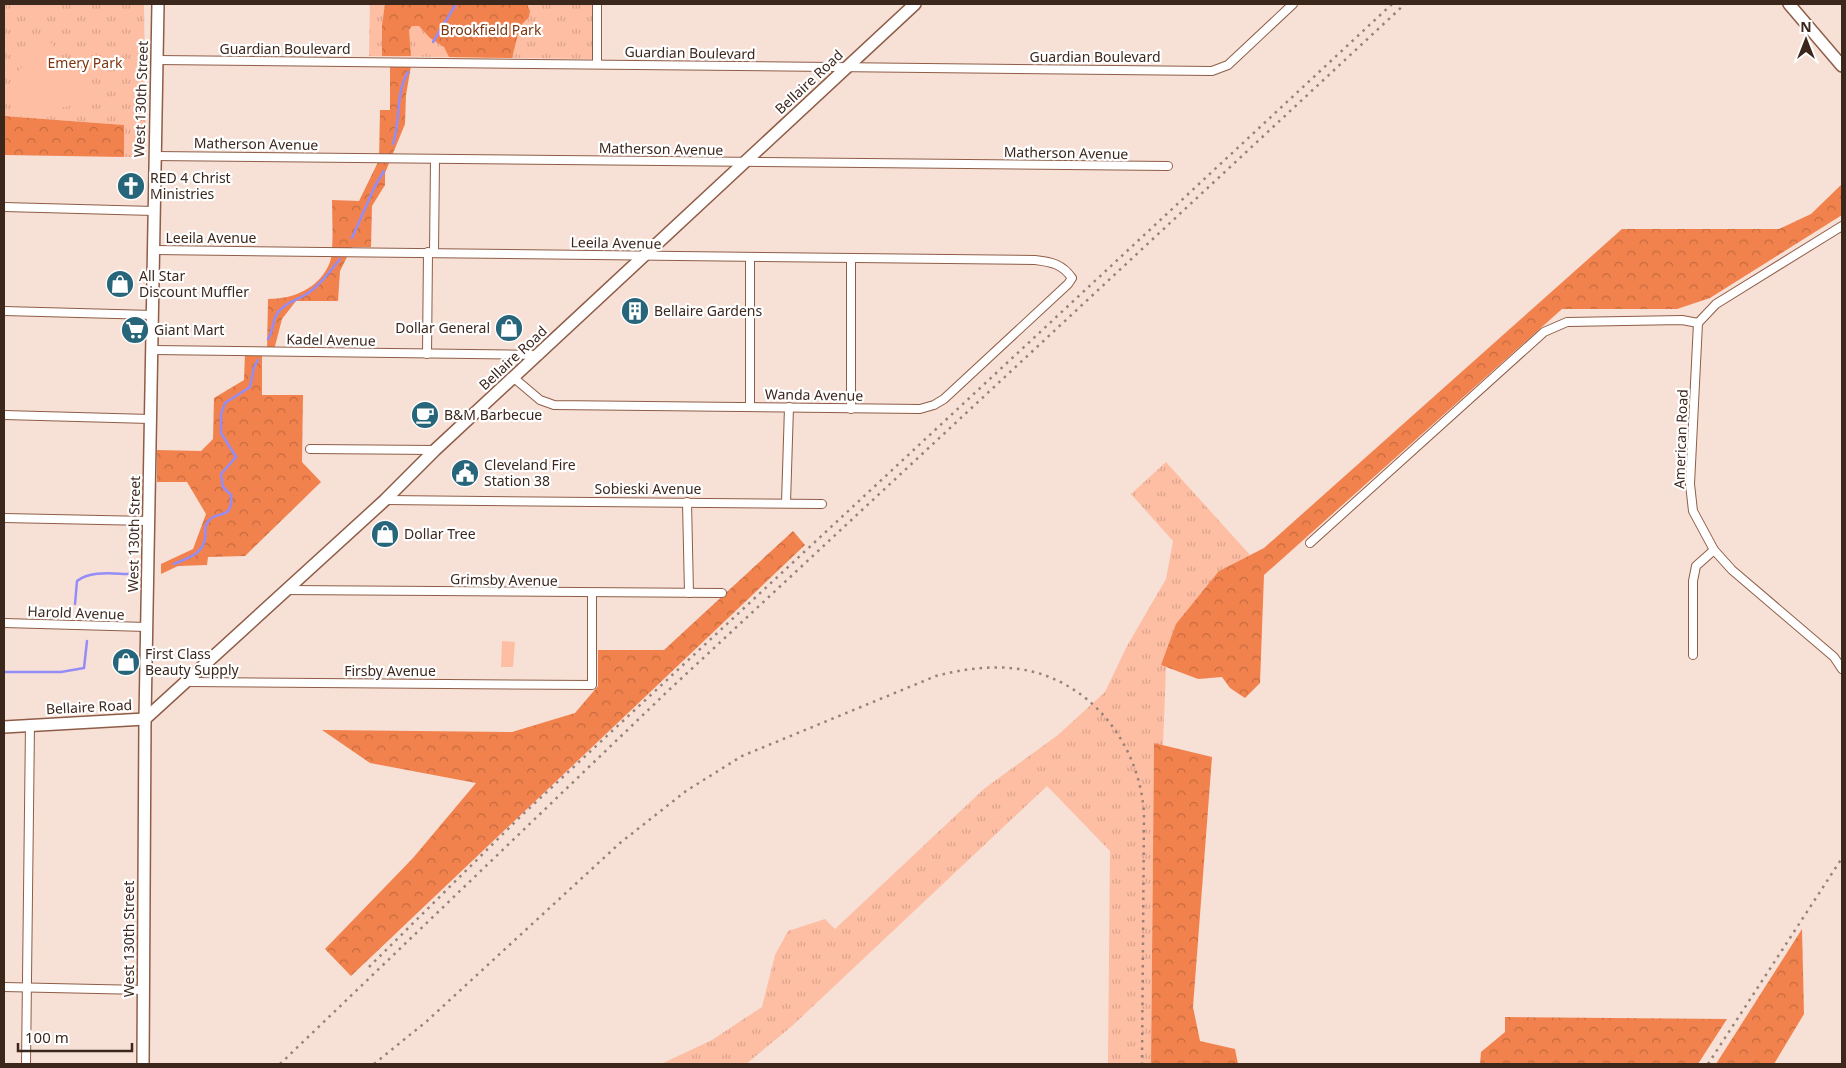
<svg xmlns="http://www.w3.org/2000/svg" width="1846" height="1068" viewBox="0 0 1846 1068" font-family="'Noto Sans',sans-serif">
	<style>
		.grass { fill: url(#grass-tufts) }
		.forest { fill: url(#forest-crowns) }
		.garden { fill: #fdbea3 }
		.lines { fill: none; stroke-linecap: round; stroke-linejoin: round }
		.stream { stroke: #948df8; stroke-width: 2.5 }
		.street-casing { stroke: #8f5d47; stroke-width: 10 }
		.secondary-casing { stroke: #8f5d47; stroke-width: 14 }
		.street { stroke: #fff; stroke-width: 8 }
		.secondary { stroke: #fff; stroke-width: 11 }
		.rail { stroke: #988278; stroke-width: 2.5; stroke-dasharray: 2.5 5; stroke-linecap: butt }
		.labels { text-anchor: middle; stroke-width: 4.5; stroke-linejoin: round; paint-order: stroke }
		.park-label { font-size: 14px; fill: #7c350f; stroke: #fff }
		.street-label { font-size: 14px; fill: #3c271d; stroke: #fff }
		.poi-label { font-size: 14px; fill: #3c271d; stroke: #fff; text-anchor: start }
	</style>
	<defs>
		<pattern id="grass-tufts" width="24" height="20" patternUnits="userSpaceOnUse" patternTransform="scale(1.25)"><rect width="24" height="20" fill="#fdbea3"/><path d="M3 7l-1-3M5 7V3M7 7l1-3M15 17l-1-3M17 17v-4M19 17l1-3" fill="none" stroke="#daa38c"/></pattern>
		<pattern id="forest-crowns" width="20" height="18" patternUnits="userSpaceOnUse" patternTransform="scale(1.25)"><rect width="20" height="18" fill="#f2824d"/><path d="M2 6a3 3 0 1 1 6 0M12 15a3 3 0 1 1 6 0" fill="none" stroke="#c56a3f"/></pattern>
	</defs>
	<rect width="100%" height="100%" fill="#f7e0d6"/>
	<g class="grass">
		<polygon points="4,4 144,4 146,157 124,157 124,125 4,116"/>
		<polygon points="370,4 593,4 593,59 369,56"/>
		<polygon points="1166,462 1250,555 1219,571 1161,665 1166,667 1163,745 1154,744 1151,1064 1108,1064 1110,851 1047,786 792,1026 746,1064 661,1064 712,1040 762,1007 775,955 788,931 825,919 835,929 985,788 1058,735 1105,692 1127,646 1166,579 1173,541 1131,494"/>
	</g>
	<g class="forest">
		<polygon points="385,4 527,4 530,11 529,17 520,26 512,58 449,57 444,47 430,38 419,26 412,26 409,30 411,56 382,56 382,25"/>
		<path d="M390 65 411 66 406 95 405 124 385 173V185L372 206 371 247H352L340 271 338 301H296L282 319 274 350H267L268 299C294 299 320 288 330 262 334 251 332 214 332 200L359 201 379 160 380 110H390Z"/>
		<polygon points="4,116 124,125 124,157 4,155"/>
		<polygon points="1842,184 1842,215 1710,298 1677,309 1562,309 1264,575 1260,683 1245,698 1230,688 1222,677 1198,679 1161,665 1176,624 1219,571 1264,548 1622,229 1779,229 1811,214"/>
		<polygon points="245,353 262,353 262,395 303,395 302,462 321,482 245,556 208,557 207,565 178,566 161,574 161,564 193,549 206,514 187,482 157,482 157,450 201,451 213,439 214,398 244,380"/>
		<polygon points="793,531 805,545 351,976 325,949 413,858 476,783 370,763 322,730 512,732 575,713 598,686 598,650 664,650"/>
		<polygon points="1154,743 1212,757 1193,1007 1200,1041 1235,1049 1238,1064 1151,1064"/>
		<polygon points="1802,929 1804,1014 1774,1064 1716,1064"/>
		<polygon points="1505,1017 1727,1019 1698,1064 1480,1064 1481,1052 1505,1032"/>
	</g>
	<g class="garden">
		<polygon points="26,4 57,4 39,20"/>
		<polygon points="535,25 558,25 557,39 535,38"/>
		<path d="M48 39 91 92 75 105 48 110H23L4 99C4 80 36 53 48 39Z"/>
		<polygon points="502,641 515,642 513,667 501,667"/>
	</g>
	<g class="lines">
		<g class="stream">
			<polyline points="433,42 456,4"/>
			<path d="M393 144C401 120 395 94 408 72"/>
			<polyline points="352,238 375,186 384,171"/>
			<path d="M268 339C274 331 272 318 279 311 287 302 295 301 305 295 319 287 330 271 340 259"/>
			<path d="M174 564C187 558 202 555 205 539 206 534 204 528 207 523 216 508 233 523 231 495L223 487 221 474 236 457 221 433V414L225 403 250 387 254 367 258 360"/>
			<path d="M75 604 77 581C91 570 114 574 131 574"/>
			<polyline points="4,672 61,672 84,668 87,641"/>
		</g>
		<defs>
			<g id="street">
				<polyline points="597,4 597,64"/>
				<polyline points="157,60 1212,71 1228,65 1293,4"/>
				<polyline points="154,156 1168,166"/>
				<polyline points="4,207 154,211"/>
				<polyline points="1842,226 1716,304 1698,323 1690,484 1693,511 1714,550 1732,570 1834,657 1842,669"/>
				<path d="M154 250 1035 260C1052 262 1062 264 1072 278L1068 284 944 399 934 405 920 409 554 405 540 400 514 378"/>
				<polyline points="434,252 435,159"/>
				<polyline points="750,258 750,407"/>
				<polyline points="851,258 851,409"/>
				<polyline points="4,311 153,315"/>
				<polyline points="153,350 539,355"/>
				<polyline points="427,354 428,252"/>
				<polyline points="4,415 150,419"/>
				<polyline points="310,449 435,450"/>
				<polyline points="385,500 822,504"/>
				<polyline points="687,502 689,593"/>
				<polyline points="786,503 789,407"/>
				<polyline points="4,518 149,521"/>
				<polyline points="1310,543 1544,332 1567,322 1682,320 1698,323"/>
				<polyline points="286,590 722,593"/>
				<polyline points="4,623 147,627"/>
				<polyline points="1693,655 1693,581 1696,566 1714,550"/>
				<polyline points="188,682 592,685 592,593"/>
				<polyline points="4,987 144,990"/>
				<polyline points="26,1064 30,725"/>
			</g>
			<g id="secondary">
				<polyline points="1789,4 1842,66"/>
				<polyline points="4,727 145,719 385,500 435,450 915,4"/>
				<polyline points="143,1064 145,719 158,4"/>
			</g>
		</defs>
		<use href="#street" class="street-casing"/>
		<use href="#secondary" class="secondary-casing"/>
		<use href="#street" class="street"/>
		<use href="#secondary" class="secondary"/>
		<g class="rail">
			<polyline points="369,967 521,816 1392,4"/>
			<polyline points="280,1064 670,689 1405,4"/>
			<path d="M374 1064 427 1021 620 843 686 791 742 756 936 676C963 669 991 665 1019 669 1090 679 1140 744 1144 814L1142 1064"/>
			<polyline points="1708,1064 1842,858"/>
		</g>
	</g>
	<defs>
		<symbol id="church-disc" viewBox="-11 -11 22 22"><circle r="9.5" fill="#27657b" stroke="#fff"/><path d="M-1.2-6h2.4v3.5h3.3v2.4h-3.3V6h-2.4V-.1h-3.3v-2.4h3.3Z" fill="#fff"/></symbol>
		<symbol id="shop-disc" viewBox="-11 -11 22 22"><circle r="9.5" fill="#27657b" stroke="#fff"/><path d="M-5-2.5h2.3a2.7 3.5 0 0 1 5.4 0H5L5.5 6h-11ZM-1.5-2.5h3a1.5 2.3 0 0 0-3 0Z" fill="#fff"/></symbol>
		<symbol id="building-disc" viewBox="-11 -11 22 22"><circle r="9.5" fill="#27657b" stroke="#fff"/><path d="M-4-6H4V6H1V3H-1V6H-4ZM-2.5-4.3h1.7v1.8h-1.7ZM.8-4.3h1.7v1.8H.8ZM-2.5-1h1.7V.8h-1.7ZM.8-1h1.7V.8H.8Z" fill="#fff"/></symbol>
		<symbol id="supermarket-disc" viewBox="-11 -11 22 22"><circle r="9.5" fill="#27657b" stroke="#fff"/><path d="M-6-5.5h2.5l.6 2H6L4.5 2H-2.5L-4.4-4H-6ZM-1.5 3.2a1.3 1.3 0 1 0 .1 0ZM3 3.2a1.3 1.3 0 1 0 .1 0Z" fill="#fff"/></symbol>
		<symbol id="cafe-disc" viewBox="-11 -11 22 22"><circle r="9.5" fill="#27657b" stroke="#fff"/><path d="M-5.5-4.5H6V0H3Q3 3.5 0 3.5H-2.5Q-5.5 3.5-5.5 0ZM3-3.2v2h1.7v-2ZM-6 4.5H4V6H-6Z" fill="#fff"/></symbol>
		<symbol id="civic-disc" viewBox="-11 -11 22 22"><circle r="9.5" fill="#27657b" stroke="#fff"/><path d="M-.6-6.5H3V-4.5H.6V-3L4-1V1h2V6H-6V1h2V-1L-.6-3ZM-1.2 2.5V6h2.4V2.5Z" fill="#fff"/></symbol>
	</defs>
	<g fill-rule="evenodd">
		<use href="#church-disc" x="115" y="170" width="32" height="32"/>
		<use href="#shop-disc" x="104" y="268" width="32" height="32"/>
		<use href="#building-disc" x="619" y="295" width="32" height="32"/>
		<use href="#shop-disc" x="493" y="312" width="32" height="32"/>
		<use href="#supermarket-disc" x="119" y="314" width="32" height="32"/>
		<use href="#cafe-disc" x="409" y="399" width="32" height="32"/>
		<use href="#civic-disc" x="449" y="457" width="32" height="32"/>
		<use href="#shop-disc" x="369" y="518" width="32" height="32"/>
		<use href="#shop-disc" x="110" y="646" width="32" height="32"/>
	</g>
	<g class="labels">
		<g class="park-label">
			<text x="491" y="35">Brookfield Park</text>
			<text x="85" y="68">Emery Park</text>
		</g>
		<g class="street-label">
			<text x="285" y="54">Guardian Boulevard</text>
			<text transform="translate(690 53) rotate(1)" y="5">Guardian Boulevard</text>
			<text x="1095" y="62">Guardian Boulevard</text>
			<text transform="translate(809 82) rotate(-43)" y="5">Bellaire Road</text>
			<text transform="translate(141 99) rotate(-88)" y="5">West 130th Street</text>
			<text transform="translate(256 144) rotate(1)" y="5">Matherson Avenue</text>
			<text transform="translate(661 149) rotate(1)" y="5">Matherson Avenue</text>
			<text transform="translate(1066 153) rotate(1)" y="5">Matherson Avenue</text>
			<text x="211" y="243">Leeila Avenue</text>
			<text transform="translate(616 243) rotate(1)" y="5">Leeila Avenue</text>
			<text transform="translate(331 340) rotate(1)" y="5">Kadel Avenue</text>
			<text transform="translate(513 358) rotate(-43)" y="5">Bellaire Road</text>
			<text transform="translate(814 395) rotate(1)" y="5">Wanda Avenue</text>
			<text transform="translate(1681 439) rotate(-88)" y="5">American Road</text>
			<text x="648" y="494">Sobieski Avenue</text>
			<text transform="translate(134 534) rotate(-89)" y="5">West 130th Street</text>
			<text transform="translate(504 580) rotate(1)" y="5">Grimsby Avenue</text>
			<text transform="translate(76 613) rotate(2)" y="5">Harold Avenue</text>
			<text x="390" y="676">Firsby Avenue</text>
			<text transform="translate(89 707) rotate(-3)" y="5">Bellaire Road</text>
			<text transform="translate(129 939) rotate(-90)" y="5">West 130th Street</text>
		</g>
		<g class="poi-label">
			<text x="150" y="183">RED 4 Christ<tspan x="150" dy="16">Ministries</tspan></text>
			<text x="139" y="281">All Star<tspan x="139" dy="16">Discount Muffler</tspan></text>
			<text x="654" y="316">Bellaire Gardens</text>
			<text x="490" y="333" text-anchor="end">Dollar General</text>
			<text x="154" y="335">Giant Mart</text>
			<text x="444" y="420">B&amp;M Barbecue</text>
			<text x="484" y="470">Cleveland Fire<tspan x="484" dy="16">Station 38</tspan></text>
			<text x="404" y="539">Dollar Tree</text>
			<text x="145" y="659">First Class<tspan x="145" dy="16">Beauty Supply</tspan></text>
		</g>
	</g>
	<rect width="1846" height="1068" fill="none" stroke="#3c271d" stroke-width="10"/>
	<g transform="translate(1806 40)" stroke="#ffffff" stroke-width="4" paint-order="stroke">
	<path d="M0-4L9 19L0 12L-9 19Z" fill="#3c271d"/>
	<text y="-8" font-size="14" font-weight="bold" text-anchor="middle" fill="#3c271d">N</text>
	</g>
	<path d="M18 1043v8h114v-8" fill="none" stroke="#3c271d" stroke-width="2.5"/>
	<text x="25" y="1043" font-size="15" fill="#3c271d" stroke="#ffffff" stroke-width="4" paint-order="stroke">100 m</text>
</svg>
